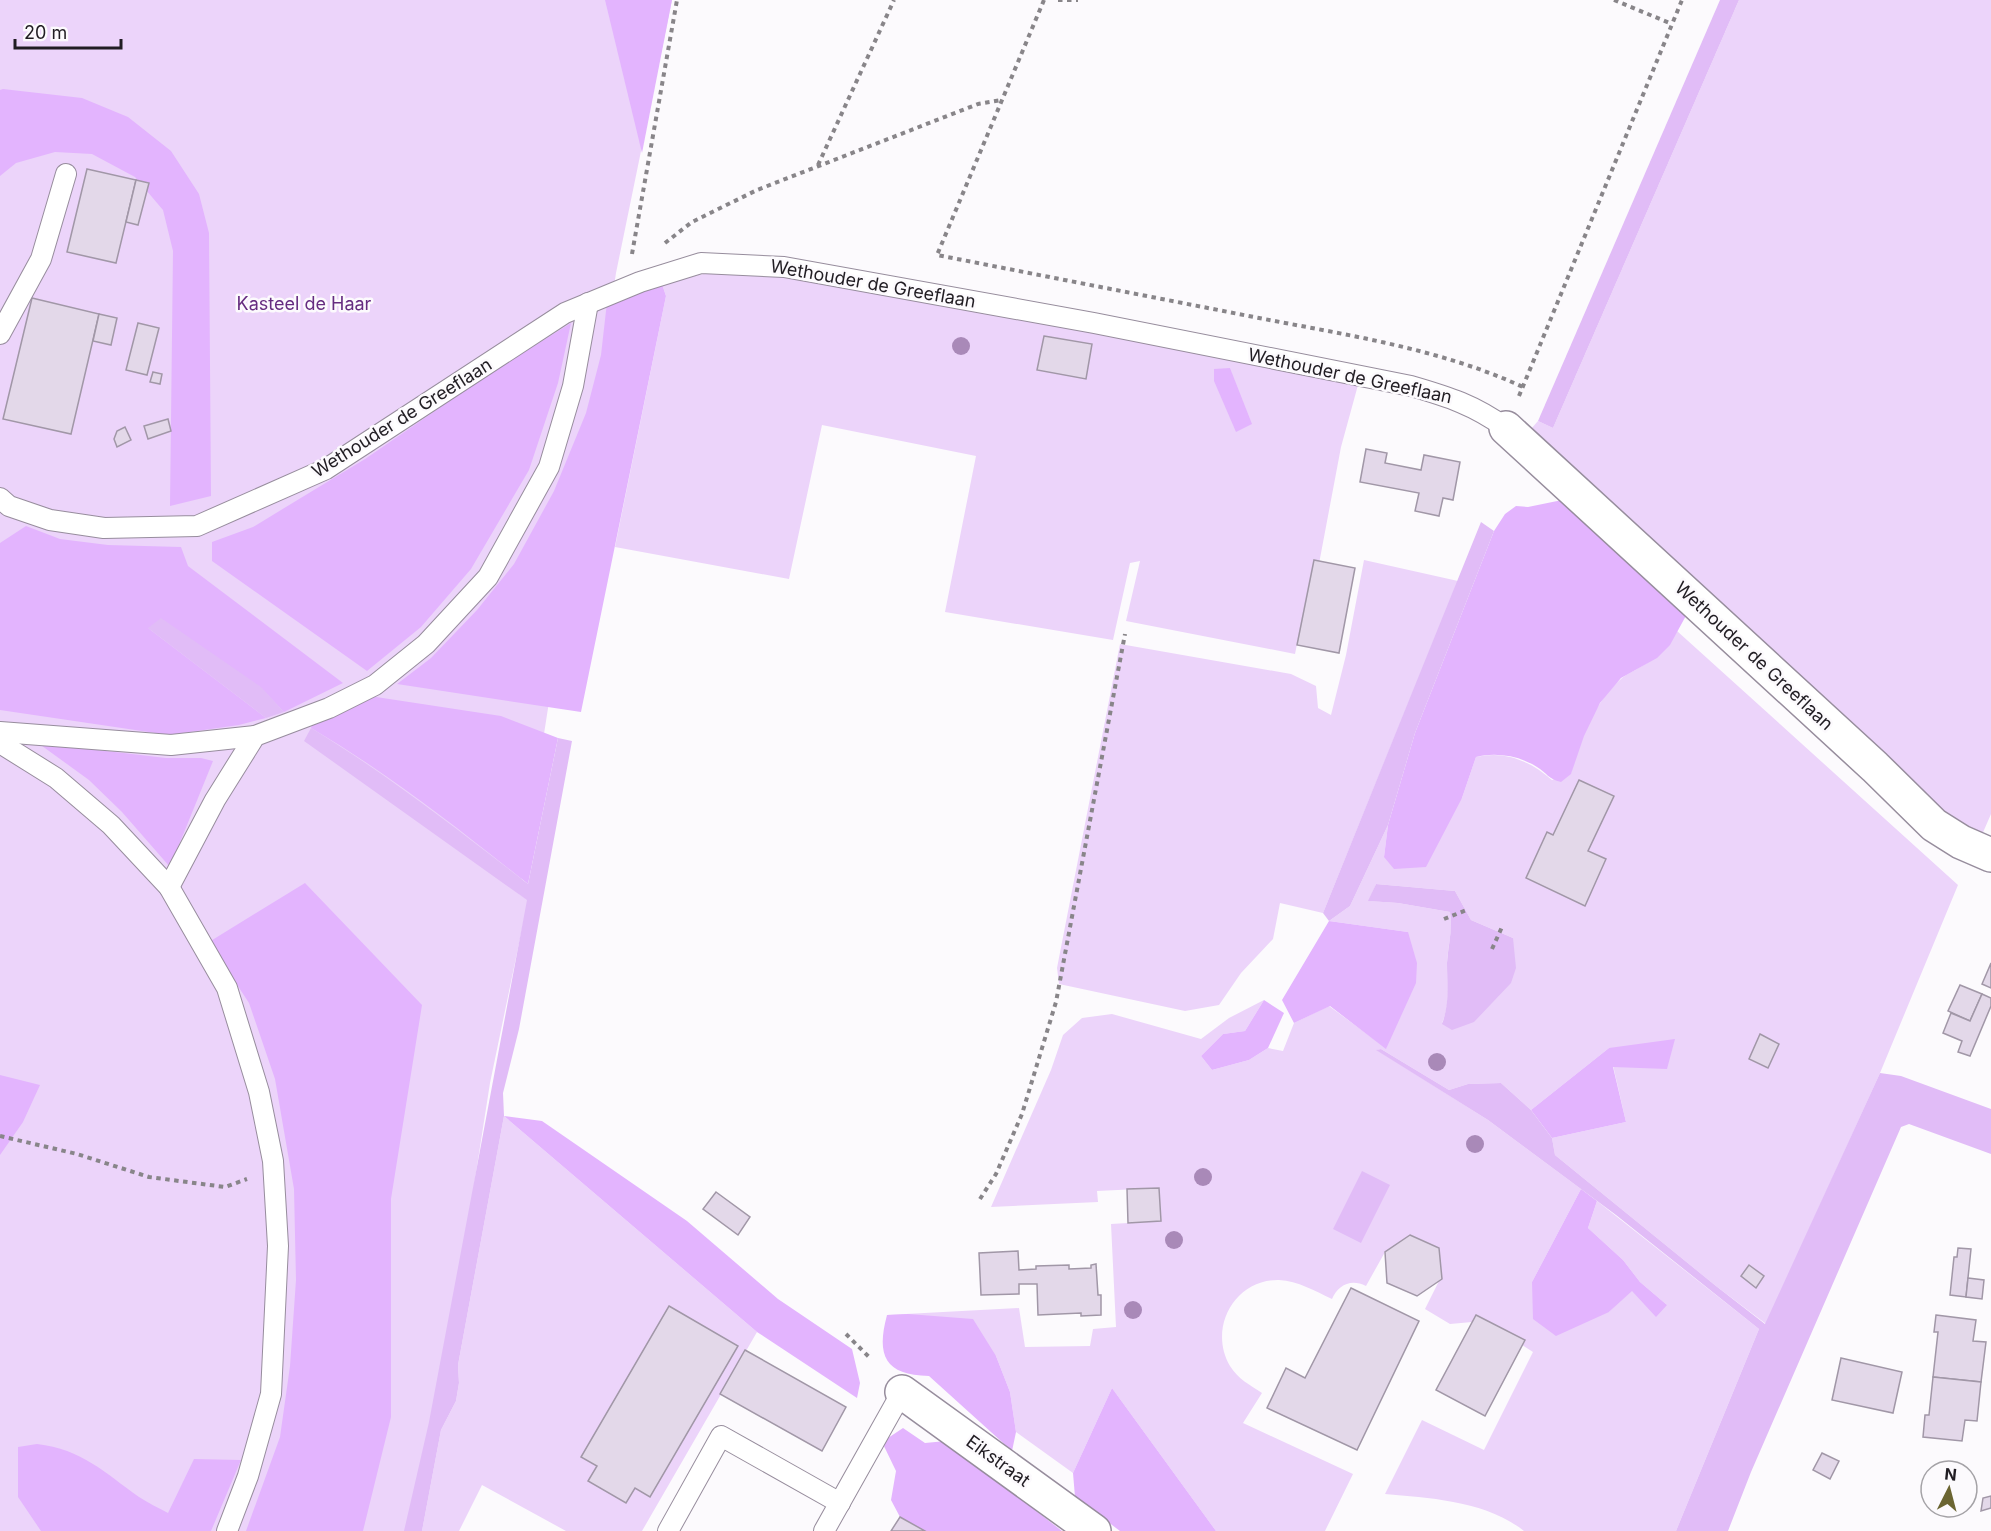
<svg xmlns="http://www.w3.org/2000/svg" width="1991" height="1531" viewBox="0 0 1991 1531" font-family="Inter,sans-serif">
	<style>
		.green { fill: #ecd4fa; fill-rule: evenodd }
		.forest { fill: #e3b4fe }
		.water { fill: #e1bcf7 }
		.building { fill: #e3d8e9; stroke: #a197a7; stroke-width: 1.5 }
		.lines { fill: none; stroke-linecap: round; stroke-linejoin: round }
		.service-casing { stroke: #978d9d; stroke-width: 22 }
		.minor-casing { stroke: #978d9d; stroke-width: 36 }
		.path { stroke: #888589; stroke-width: 4; stroke-dasharray: 4.5 4.5; stroke-linecap: butt }
		.service { stroke: #fff; stroke-width: 20 }
		.minor { stroke: #fff; stroke-width: 33 }
		.tree { fill: #a989b8 }
		.labels { text-anchor: middle; stroke-width: 5; stroke-linejoin: round; paint-order: stroke }
		.street-label { font-size: 18px; fill: #211d23; stroke: #fcfafd }
		.park-label { font-size: 18px; fill: #652c80; stroke: #fcfafd }
	</style>
	<rect width="100%" height="100%" fill="#fcfafd"/>
	<g class="green">
		<polygon points="0,0 672,0 616,273 519,894 528,900 490,1083 420,1531 0,1531"/>
		<polygon points="1739,0 1991,0 1991,814 1981,837 1947,815 1531,429 1538,421 1553,428"/>
		<path d="M719 271C803 276 886 294 970 309 1099 333 1228 358 1358 385L1341 447 1315 585 1309 584 1295 654 1126 621 1140 561 1130 563 1113 640 945 612 976 456 822 425 789 579 615 547 666 296 662 284 683 278Z"/>
		<polygon points="1364,560 1458,581 1323,913 1280,903 1273,939 1241,973 1219,1005 1185,1011 1059,984 1057,968 1120,644 1291,674 1316,686 1318,708 1331,715 1346,655"/>
		<path d="M1677 631 1958 885 1880 1073 1766 1324 1716 1286 1555 1155 1552 1138 1626 1122 1609 1048 1531 1110 1501 1083 1468 1084 1449 1090 1381 1049 1377 1050 1488 1120 1581 1189 1532 1282 1609 1312 1632 1290 1667 1305 1640 1282 1623 1260 1588 1228 1597 1201 1759 1329 1676 1531H1524C1486 1501 1431 1498 1385 1494L1422 1420 1484 1450 1533 1352 1476 1315 1472 1322 1450 1324 1425 1309 1440 1279 1439 1248 1411 1235 1385 1252 1366 1286C1351 1278 1338 1285 1332 1299 1315 1291 1298 1281 1279 1280 1234 1279 1208 1329 1230 1366 1238 1379 1250 1385 1262 1393L1243 1423 1353 1474 1325 1531H1216L1112 1388 1073 1473 1016 1432 1010 1392 996 1356 887 1315 1019 1308 1025 1347 1090 1346 1093 1329 1116 1327 1111 1224 1161 1221 1159 1188 1097 1191 1098 1202 991 1207 1051 1070 1063 1035 1082 1018 1112 1014 1201 1039 1229 1018 1264 1000 1245 1031 1223 1034 1201 1056 1212 1070 1249 1060 1268 1048 1283 1051 1294 1023 1329 1006 1386 1048 1394 1028 1408 932 1329 921 1350 906 1388 825 1384 857 1462 798 1476 757C1505 750 1530 761 1552 780L1571 773C1580 741 1594 702 1621 679 1625 675 1632 672 1637 669 1655 659 1667 650 1677 631ZM1376 884 1455 891 1471 920 1513 938 1442 1023C1451 1002 1447 985 1447 963 1448 945 1453 929 1450 912L1398 903 1369 901Z"/>
		<polygon points="504,1116 757,1332 642,1531 566,1531 482,1485 459,1531 422,1531 441,1430 456,1401 459,1383 458,1365"/>
	</g>
	<g class="forest">
		<polygon points="605,0 672,0 642,153"/>
		<polygon points="3,89 82,98 128,117 171,151 199,194 209,233 211,496 170,506 173,251 163,210 135,177 92,154 55,152 16,163 0,176 0,90"/>
		<polygon points="662,284 666,296 581,712 397,684 431,658 477,610 514,564 554,491 586,413 601,355 607,302"/>
		<polygon points="571,323 558,383 529,470 471,569 421,627 367,671 212,561 212,542 253,527 365,459 486,376"/>
		<polygon points="1230,368 1252,424 1236,432 1214,381 1214,369"/>
		<path d="M1567 499 1688 612 1670 645 1657 658 1621 678 1600 703 1584 736 1571 774 1561 782C1548 779 1547 773 1537 767 1520 756 1496 752 1476 757L1462 798 1426 867 1394 869 1384 857 1388 825 1415 733 1494 531 1505 514 1516 506 1528 507Z"/>
		<polygon points="26,526 60,539 108,545 181,547 188,566 343,683 284,712 260,687 148,628 266,718 239,725 169,735 0,710 0,543"/>
		<path d="M363 695 501 716 558 738 528 884C459 829 388 773 311 728L315 717Z"/>
		<polygon points="38,743 166,758 201,758 213,761 170,867 122,812 89,780"/>
		<polygon points="305,883 422,1005 391,1199 391,1417 363,1531 246,1531 280,1437 290,1366 296,1280 294,1189 275,1079 249,1003 209,942"/>
		<polygon points="1329,921 1408,932 1417,963 1416,983 1386,1049 1330,1006 1294,1023 1282,1000"/>
		<polygon points="1264,1000 1284,1013 1268,1048 1249,1060 1212,1070 1201,1056 1223,1034 1245,1031"/>
		<polygon points="1675,1039 1667,1069 1613,1067 1626,1122 1552,1138 1531,1110 1609,1048"/>
		<polygon points="0,1075 40,1085 23,1122 0,1155"/>
		<polygon points="504,1116 542,1121 687,1221 778,1299 852,1349 860,1383 857,1398 757,1332"/>
		<polygon points="1581,1189 1597,1201 1588,1228 1623,1260 1640,1282 1667,1305 1656,1317 1632,1291 1609,1312 1556,1336 1533,1319 1532,1282"/>
		<path d="M908 1314 973 1319 996 1356 1010 1392 1016 1432 1012 1451 929 1376C885 1375 876 1356 887 1315Z"/>
		<polygon points="1112,1388 1216,1531 1120,1531 1075,1497 1073,1473"/>
		<polygon points="903,1428 925,1443 946,1441 1062,1531 925,1531 900,1517 891,1500 896,1471 882,1442"/>
		<path d="M37 1444C82 1449 105 1473 139 1497 148 1503 159 1508 168 1513L194 1459 241 1460 211 1531H41L18 1497V1447Z"/>
	</g>
	<g class="water">
		<polygon points="1720,0 1739,0 1553,428 1538,421"/>
		<polygon points="1481,522 1494,531 1415,733 1388,825 1350,906 1329,921 1323,913"/>
		<polygon points="161,618 261,687 284,712 266,718 148,628"/>
		<path d="M311 728C387 774 457 829 528 884L558 738 572 741 519 1029 503 1093 504 1116 458 1365 459 1383 456 1401 441 1430 422 1531H404L429 1422 527 900 304 741Z"/>
		<path d="M1376 884 1455 891 1471 920 1513 938 1516 968 1511 983 1474 1022 1452 1030 1442 1024C1450 1002 1447 986 1447 963 1448 946 1453 929 1450 912L1398 903 1368 901Z"/>
		<polygon points="1381,1049 1449,1090 1468,1084 1501,1083 1531,1110 1552,1138 1555,1155 1716,1286 1765,1324 1880,1073 1901,1076 1991,1109 1991,1154 1909,1124 1901,1127 1751,1472 1728,1531 1676,1531 1759,1329 1616,1215 1488,1120 1376,1050"/>
		<polygon points="1362,1171 1390,1185 1361,1243 1333,1229"/>
	</g>
	<g class="building">
		<polygon points="87,169 136,180 116,263 67,252"/>
		<polygon points="136,180 149,183 138,225 126,222"/>
		<polygon points="32,298 99,314 71,434 3,419"/>
		<polygon points="99,314 117,318 111,345 93,341"/>
		<polygon points="138,323 159,328 147,375 126,370"/>
		<polygon points="1044,336 1092,344 1086,379 1037,370"/>
		<polygon points="153,372 162,374 160,384 150,382"/>
		<polygon points="168,419 171,431 148,439 144,426"/>
		<polygon points="125,427 131,440 117,447 114,439 117,431"/>
		<polygon points="1366,449 1387,453 1385,463 1421,470 1424,455 1460,462 1453,500 1443,498 1439,516 1415,511 1419,493 1360,482"/>
		<polygon points="1314,560 1355,568 1339,653 1297,645"/>
		<polygon points="1579,780 1614,796 1588,851 1606,859 1585,906 1526,878 1547,832 1553,835"/>
		<polygon points="1991,963 1991,988 1982,984"/>
		<polygon points="1960,985 1982,994 1970,1021 1948,1011"/>
		<polygon points="1982,994 1991,998 1991,1006 1970,1056 1958,1052 1962,1041 1943,1033 1951,1013 1970,1021"/>
		<polygon points="1760,1034 1779,1044 1768,1068 1749,1059"/>
		<polygon points="1159,1188 1161,1221 1128,1223 1127,1189"/>
		<polygon points="716,1192 750,1217 738,1235 703,1209"/>
		<polygon points="1410,1235 1439,1248 1442,1279 1417,1296 1387,1283 1385,1252"/>
		<polygon points="1958,1248 1971,1249 1966,1297 1950,1295 1954,1257 1957,1257"/>
		<polygon points="1018,1251 1019,1270 1036,1269 1036,1266 1069,1265 1069,1269 1091,1268 1091,1265 1096,1264 1098,1295 1101,1295 1101,1315 1081,1316 1081,1313 1038,1315 1037,1284 1019,1284 1019,1294 981,1295 979,1253"/>
		<polygon points="1749,1265 1764,1276 1756,1288 1741,1276"/>
		<polygon points="1968,1278 1984,1280 1982,1299 1966,1297"/>
		<polygon points="1351,1288 1419,1321 1357,1450 1267,1408 1286,1368 1305,1378"/>
		<polygon points="669,1306 738,1346 650,1497 635,1488 626,1503 588,1481 597,1466 581,1457"/>
		<polygon points="1476,1315 1525,1340 1485,1416 1436,1390"/>
		<polygon points="1936,1315 1976,1320 1973,1341 1986,1342 1981,1382 1933,1377 1938,1332 1934,1332"/>
		<polygon points="745,1350 846,1407 822,1451 720,1394"/>
		<polygon points="1841,1358 1902,1372 1893,1413 1832,1400"/>
		<polygon points="1933,1377 1981,1382 1977,1421 1965,1420 1962,1441 1923,1437 1925,1415 1929,1415"/>
		<polygon points="1822,1453 1839,1461 1830,1479 1813,1470"/>
		<polygon points="1991,1496 1991,1508 1981,1511 1983,1498"/>
		<polygon points="900,1517 925,1531 891,1531"/>
	</g>
	<g class="lines">
		<defs>
			<g id="service">
				<polyline points="0,334 41,259 66,174"/>
				<path d="M0 498 9 506 50 520 104 528 197 526 326 469 565 313 640 282 701 263 784 267 1094 323 1411 386C1449 397 1474 405 1506 428"/>
				<polyline points="0,732 171,745 255,736"/>
				<polyline points="0,743 56,778 111,825 169,887 227,988 259,1092 273,1161 278,1246 271,1394 248,1476 227,1531"/>
				<polyline points="169,887 215,800 255,736 329,708 375,685 426,644 488,577 549,467 573,386 588,303"/>
				<polyline points="668,1531 721,1436 840,1503"/>
				<polyline points="824,1531 902,1392"/>
			</g>
			<g id="minor">
				<polyline points="1506,428 1875,767 1934,825 1961,842 1991,855"/>
				<polyline points="902,1392 1094,1531"/>
			</g>
		</defs>
		<use href="#service" class="service-casing"/>
		<use href="#minor" class="minor-casing"/>
		<g class="path">
			<path d="M1044 0 937 255C1044 276 1152 297 1259 318 1347 335 1441 349 1523 387"/>
			<polyline points="1058,0 1078,0"/>
			<polyline points="1614,0 1672,24"/>
			<polyline points="818,165 894,0"/>
			<polyline points="665,243 692,222 757,190 978,104 1002,100"/>
			<polyline points="632,254 677,0"/>
			<polyline points="1519,396 1682,0"/>
			<polyline points="1444,919 1469,909"/>
			<polyline points="1492,949 1502,927"/>
			<polyline points="0,1136 77,1154 149,1177 225,1187 247,1179"/>
			<polyline points="980,1199 996,1174 1022,1114 1056,1002 1125,634"/>
			<polyline points="846,1334 870,1358"/>
		</g>
		<use href="#service" class="service"/>
		<use href="#minor" class="minor"/>
	</g>
	<g class="tree">
		<circle cx="961" cy="346" r="9"/>
		<circle cx="1437" cy="1062" r="9"/>
		<circle cx="1475" cy="1144" r="9"/>
		<circle cx="1203" cy="1177" r="9"/>
		<circle cx="1174" cy="1240" r="9"/>
		<circle cx="1133" cy="1310" r="9"/>
	</g>
	<g class="labels">
		<g class="street-label">
			<text transform="translate(873 284) rotate(10)" y="6">Wethouder de Greeflaan</text>
			<text transform="translate(1350 376) rotate(12)" y="6">Wethouder de Greeflaan</text>
			<text transform="translate(402 418) rotate(-32)" y="6">Wethouder de Greeflaan</text>
			<text transform="translate(1754 656) rotate(43)" y="6">Wethouder de Greeflaan</text>
			<text transform="translate(998 1461) rotate(36)" y="6">Eikstraat</text>
		</g>
		<g class="park-label">
			<text x="304" y="310">Kasteel de Haar</text>
		</g>
	</g>
	<g transform="translate(1949 1489) rotate(6)"><circle r="28" fill="#fcfafd" stroke="#a4a2a6" stroke-width="1.5"/>
	<path d="M0-4.5L10 22L0 15L-10 22Z" fill="#6b6532"/>
	<text y="-9" font-size="16" font-weight="bold" text-anchor="middle" fill="#211d23">N</text>
	</g>
	<path d="M15 39v9h106v-9" fill="none" stroke="#211d23" stroke-width="3"/>
	<text x="24" y="39" font-size="18" fill="#211d23" stroke="#fcfafd" stroke-width="4.5" paint-order="stroke">20 m</text>
</svg>
